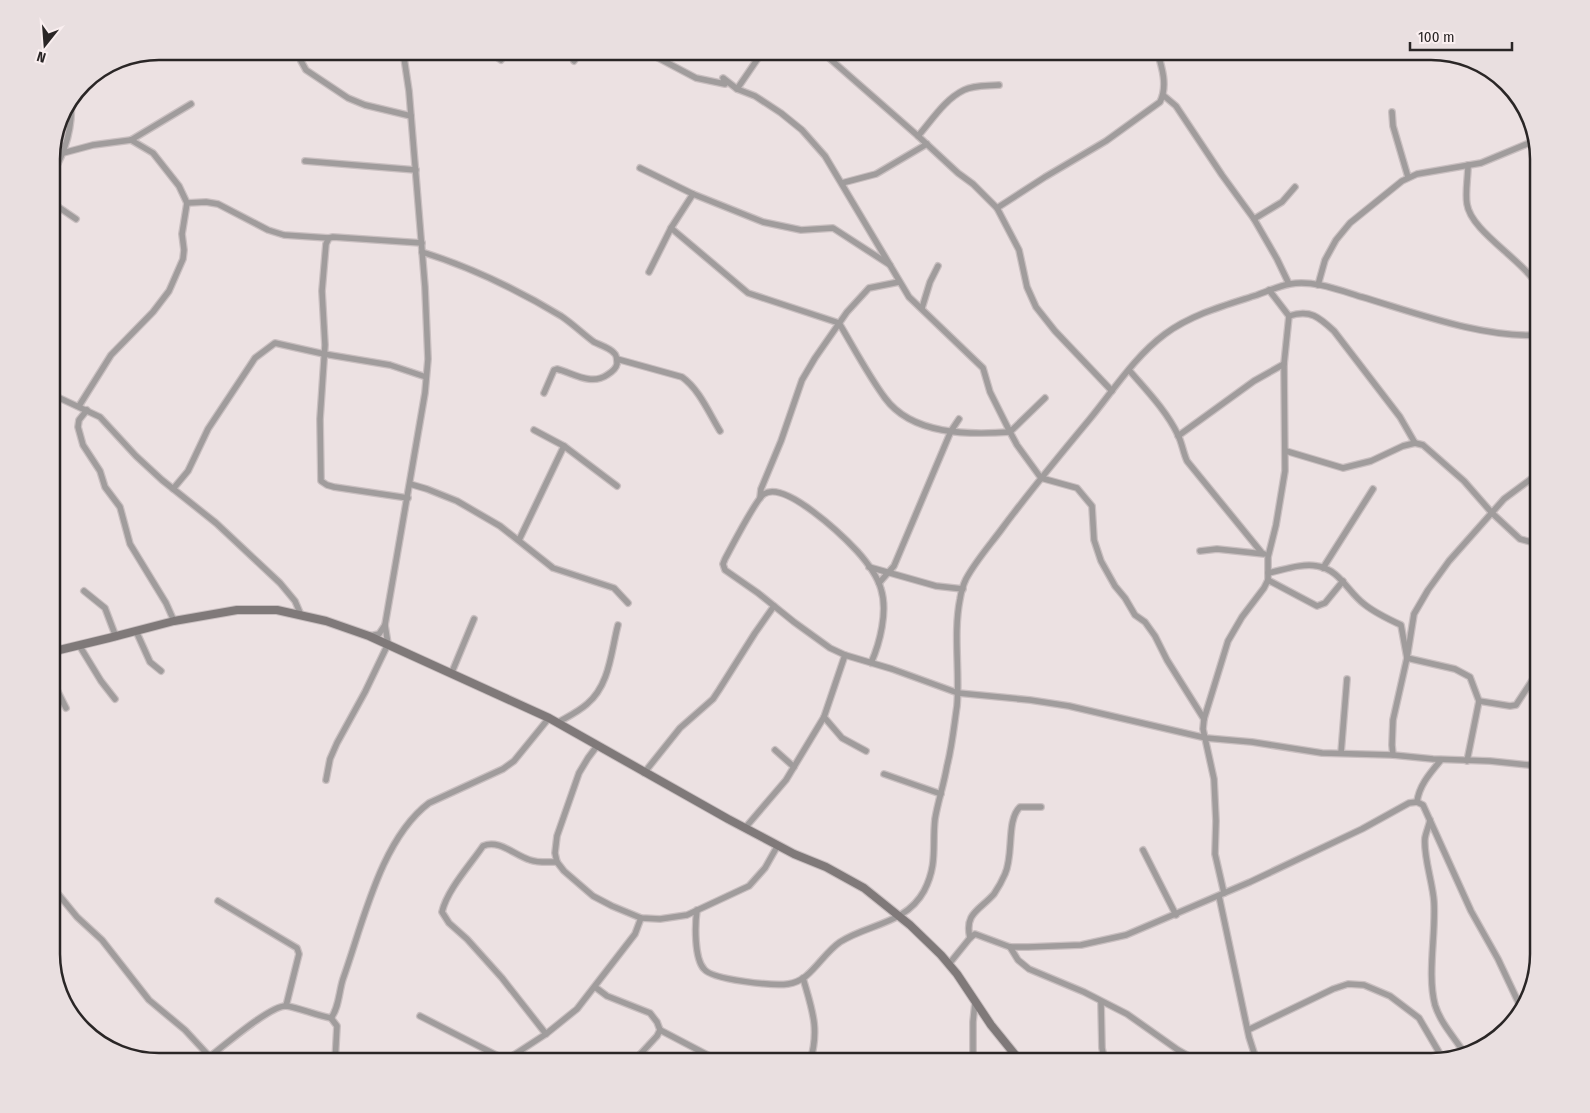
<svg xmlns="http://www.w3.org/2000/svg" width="1590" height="1113" viewBox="0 0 1590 1113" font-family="'Fira Sans Condensed',sans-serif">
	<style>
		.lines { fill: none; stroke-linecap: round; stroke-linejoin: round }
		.street-casing { stroke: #c9bfc0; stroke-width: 8 }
		.secondary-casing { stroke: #c9bfc0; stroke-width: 10 }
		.street { stroke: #a09c9c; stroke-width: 5.5 }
		.secondary { stroke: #7f7979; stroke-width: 8 }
		.rim { fill: none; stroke: #2a2626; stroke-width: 2.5 }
	</style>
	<rect width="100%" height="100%" fill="#ece1e2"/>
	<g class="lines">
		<defs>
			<g id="street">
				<polyline points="298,51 301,61 306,70 348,98 365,105 411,116"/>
				<polyline points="311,51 327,51"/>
				<polyline points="488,51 501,60"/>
				<polyline points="645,51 696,78 725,84 723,78 737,89 755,96 781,113 802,130 825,156 909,297 983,368 990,392 1010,432 1017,445 1041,478 1077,488 1092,506 1094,540 1101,561 1115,586 1125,598 1135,615 1145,622 1155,636 1167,660 1204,719"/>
				<polyline points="821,51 918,136 958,173 973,184 997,208 1019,250 1027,287 1036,307 1055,331 1112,391"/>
				<polyline points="1159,58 1167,51"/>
				<polyline points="574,61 580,51"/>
				<polyline points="737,89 763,51"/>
				<polyline points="1163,95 1176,106 1222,175 1254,219 1277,259 1289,284"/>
				<polyline points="1392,112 1393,126 1408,177"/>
				<path d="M918 136C932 120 945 99 964 90 974 85 987 86 999 85"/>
				<polyline points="131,140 153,153 179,186 187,203 206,202 218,204 268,230 284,235 329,238"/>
				<polyline points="63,153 93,145 131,140 191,104"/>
				<polyline points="305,161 416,170"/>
				<path d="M1468 165C1468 178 1465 192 1467 204 1471 232 1524 260 1539 288"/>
				<polyline points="640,168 693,194 763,222 801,230 833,228 890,265"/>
				<path d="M51 176C65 153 73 127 71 100"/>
				<polyline points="842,183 876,174 927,144"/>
				<polyline points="51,202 76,219"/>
				<path d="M997 208 1045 177 1106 141 1160 102C1168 86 1162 67 1157 51"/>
				<polyline points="1254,219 1282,202 1295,187"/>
				<path d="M671 228 748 293 839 323C854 348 868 375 885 398 912 435 969 435 1010 432L1045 398"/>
				<path d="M422 252C470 267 518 290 561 316 573 324 583 334 594 342 600 345 610 348 614 353 617 355 617 360 617 364 616 369 612 372 607 375 591 386 573 373 557 369L554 370 544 393"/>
				<polyline points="649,272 671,228 693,194"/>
				<polyline points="1318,285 1325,260 1336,240 1350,223 1402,181 1417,174 1481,163 1534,141"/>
				<polyline points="922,308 930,282 938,266"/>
				<path d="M1289 316C1310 309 1319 317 1334 331L1400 417 1415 443"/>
				<path d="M617 359 682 377C699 389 709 413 720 431"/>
				<path d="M1129 370C1146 390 1166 410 1178 435 1182 443 1183 452 1187 461L1262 553"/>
				<polyline points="51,394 100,417 136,456 162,480 216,523 280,583 295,601 301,615"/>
				<polyline points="79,406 111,355 153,312 169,291 183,259 184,250 182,234 187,203"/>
				<polyline points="87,410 79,420 78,427 83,445 100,471 105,487 120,507 130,544 166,603 174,621"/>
				<polyline points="534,430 564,446"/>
				<polyline points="1178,436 1254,381 1284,364"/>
				<polyline points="1286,451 1343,468 1371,461 1403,446 1415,443 1423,445 1464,481 1492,513 1520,539 1539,544"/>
				<polyline points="410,484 427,489 457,501 500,526 553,568 614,588 628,603"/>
				<polyline points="173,489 188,471 208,429 255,358 275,343 324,354 390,365 426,377"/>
				<polyline points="408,498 334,487 327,485 321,481 320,419 325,345 322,291 326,244 329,238 333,237 422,243"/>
				<polyline points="760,498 761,489 781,441 802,380 815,358 847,312 869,288 899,282"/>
				<polyline points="519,540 564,446 617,486"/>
				<polyline points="1200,551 1217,549 1264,554"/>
				<polyline points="869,567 936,586 963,589"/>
				<polyline points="1323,568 1373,489"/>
				<path d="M1268 573C1283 570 1302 563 1317 566 1339 569 1348 592 1364 604 1375 613 1388 619 1401 625L1407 658 1393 720 1392 745 1393 755"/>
				<polyline points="1268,580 1317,606 1325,603 1343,581"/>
				<polyline points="879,583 894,566 951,431 959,419"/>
				<polyline points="84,591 105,608 116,637"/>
				<polyline points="136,631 150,662 161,671"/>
				<polyline points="370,636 379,634 385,625"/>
				<polyline points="79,645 101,681 115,699"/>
				<polyline points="845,655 824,717 842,738 866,751"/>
				<polyline points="1539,658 1539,667"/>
				<path d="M871 663C880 643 888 611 881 589 877 575 866 561 857 551 843 536 785 480 764 494 756 499 731 548 725 559L723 564 725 570 758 593 794 622 830 648 845 655 892 669 958 693 1030 700 1069 706 1206 738 1252 742 1322 753 1393 755 1433 759 1490 761 1539 766"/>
				<polyline points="452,672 474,619"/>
				<polyline points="51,674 53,682 66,708"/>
				<polyline points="1479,701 1510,706 1516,705 1539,670"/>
				<path d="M557 723C567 717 578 712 587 704 610 685 611 651 618 625"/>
				<polyline points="597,746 588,758 579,773 557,836 555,853 557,862 564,871 593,896 612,906 641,918 660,919 687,915 749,886 765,868 778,845"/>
				<polyline points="775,750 794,767"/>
				<polyline points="1341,753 1347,679"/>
				<polyline points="1467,761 1479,701 1470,677 1455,669 1407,658 1414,614 1428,590 1449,561 1504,499 1539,473"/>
				<polyline points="644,773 680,728 713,699 719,690 755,633 774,606"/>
				<polyline points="884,774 941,794"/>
				<polyline points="326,780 330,759 337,743 365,692 388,644 385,625 425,393 428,359 425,287 409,91 403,51"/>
				<path d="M1417 802C1419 785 1431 772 1441 760"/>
				<path d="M1430 820C1429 826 1426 832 1425 838 1423 856 1433 883 1434 902 1436 935 1427 974 1435 1005 1441 1024 1455 1038 1465 1054"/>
				<polyline points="745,828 786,780 824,717"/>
				<polyline points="1143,850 1176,915"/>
				<polyline points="51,889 59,895 77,917 102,940 149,1000 185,1030 210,1057"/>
				<polyline points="1224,893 1215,854 1216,821 1214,779 1203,729 1204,719 1228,641 1242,617 1264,588 1268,580 1268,557 1276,525 1285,471 1284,364 1289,316 1269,290"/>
				<polyline points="1219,896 1249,1037 1257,1062"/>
				<polyline points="218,901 297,948 299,954 286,1006"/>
				<path d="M697 910C695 924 694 958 704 969 712 980 774 986 788 984 795 983 801 980 806 976 818 966 827 951 840 942 868 924 906 924 924 891 938 864 932 846 935 819 938 801 944 784 947 766 952 747 954 726 957 706 960 671 953 634 960 599 961 593 963 585 966 579 975 562 989 546 1001 530 1029 492 1059 456 1089 420 1113 391 1134 357 1165 334 1192 314 1226 305 1257 295 1268 291 1279 286 1290 284 1314 280 1339 290 1362 297 1416 313 1482 338 1539 335"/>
				<path d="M970 938C964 913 980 910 994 894 998 888 1002 881 1005 874 1014 855 1006 820 1020 807H1041"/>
				<polyline points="1010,947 1018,960 1029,969 1084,992 1127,1014 1178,1050 1199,1062"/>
				<polyline points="949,964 970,938 975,934 1010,947 1028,947 1081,945 1126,935 1250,882 1362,829 1409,803 1417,802 1423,805 1471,911 1498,959 1522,1010"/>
				<path d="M803 978C812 1010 820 1028 810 1062"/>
				<polyline points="595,987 607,996 650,1013 657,1022 660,1030 657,1036 633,1062"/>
				<polyline points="1101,1002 1102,1048 1105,1062"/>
				<polyline points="420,1016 506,1060"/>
				<path d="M331 1018C339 1008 339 991 343 979 363 923 381 839 429 803L503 769 514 761 549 718"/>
				<polyline points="660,1030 721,1062"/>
				<polyline points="1248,1030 1333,989 1348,984 1364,985 1390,996 1419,1018 1443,1059"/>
				<path d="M546 1034 502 978 467 939 449 923 442 912C447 890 470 865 483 846 499 839 514 855 530 860 538 863 548 862 557 862"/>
				<path d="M203 1062C219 1050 270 1005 286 1006 297 1007 318 1016 331 1018L337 1026 335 1062"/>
				<polyline points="503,1062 546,1034 577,1009 635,934 641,918"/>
				<polyline points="973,1062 973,1022 975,1003"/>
			</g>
			<polyline id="secondary" points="51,652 109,638 174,621 237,610 277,610 326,621 369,636 549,718 728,819 794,854 826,867 864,888 910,925 941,955 957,974 991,1025 1021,1062"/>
		</defs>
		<use href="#street" class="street-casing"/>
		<use href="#secondary" class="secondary-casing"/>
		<use href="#street" class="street"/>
		<use href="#secondary" class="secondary"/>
	</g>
	<path d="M0 0H1590V1113H0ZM159 60H1431A99 99 0 0 1 1530 159V954A99 99 0 0 1 1431 1053H159A99 99 0 0 1 60 954V159A99 99 0 0 1 159 60Z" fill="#e9dfe0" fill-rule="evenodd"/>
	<path class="rim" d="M159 60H1431A99 99 0 0 1 1530 159V954A99 99 0 0 1 1431 1053H159A99 99 0 0 1 60 954V159A99 99 0 0 1 159 60Z"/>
	<g transform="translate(45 45) rotate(197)" stroke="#faeff0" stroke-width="4" paint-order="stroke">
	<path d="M0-4L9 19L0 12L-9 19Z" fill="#2a2626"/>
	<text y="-8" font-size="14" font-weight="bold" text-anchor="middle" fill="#2a2626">N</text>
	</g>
	<path d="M1410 42v8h102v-8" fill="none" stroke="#2a2626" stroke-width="2.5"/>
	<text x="1418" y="42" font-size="15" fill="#2a2626" stroke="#faeff0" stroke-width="4" paint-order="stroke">100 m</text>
</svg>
